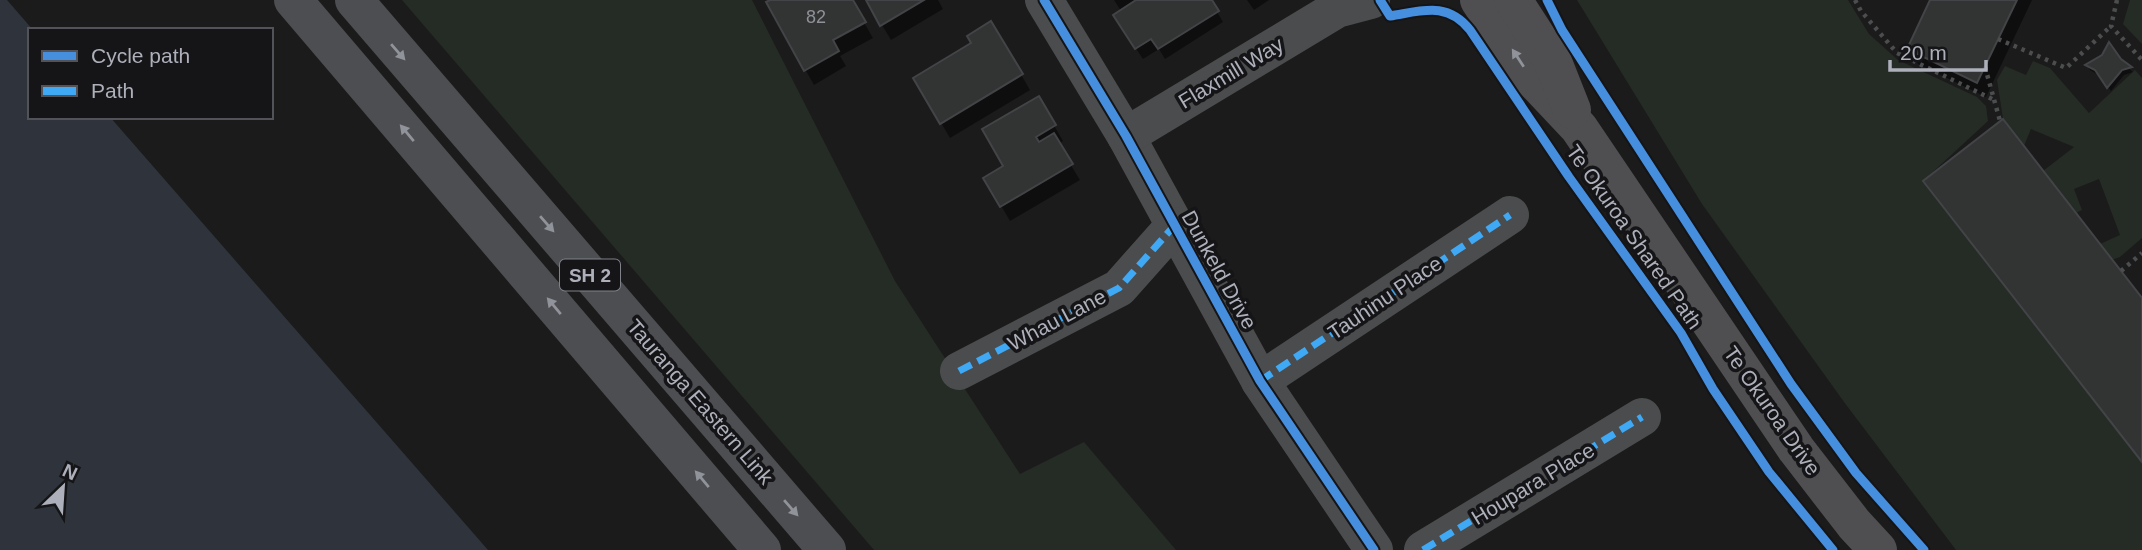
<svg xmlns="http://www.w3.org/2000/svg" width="2142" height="550" viewBox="0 0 2142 550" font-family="Helvetica,sans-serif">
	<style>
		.green { fill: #252b25 }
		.water { fill: #2f343c }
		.shadow { fill: #0007 }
		.building { fill: #323333; stroke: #434447; stroke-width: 2 }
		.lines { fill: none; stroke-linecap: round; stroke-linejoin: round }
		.path { stroke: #4c4d4f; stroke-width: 4.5; stroke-dasharray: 3.5 5; stroke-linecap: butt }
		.minor { stroke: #4b4c4d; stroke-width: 38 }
		.secondary { stroke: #4f4f52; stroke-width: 38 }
		.motorway { stroke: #4d4e51; stroke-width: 38 }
		.quiet { stroke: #3fa9f5; stroke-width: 7; stroke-dasharray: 14 7; stroke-linecap: butt }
		.cycleway-casing { stroke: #151517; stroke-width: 13 }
		.cycleway { stroke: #468fdf; stroke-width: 9 }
		.oneway { fill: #90939a }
		.oneway2 { fill: #91939b }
		.labels { text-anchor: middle; stroke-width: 7; stroke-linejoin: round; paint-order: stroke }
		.number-label { font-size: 18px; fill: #8e9198 }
		.shield { fill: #151517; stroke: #7f8289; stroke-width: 2 }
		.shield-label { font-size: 19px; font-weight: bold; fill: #adb0ba }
		.street-label { font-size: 21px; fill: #adb0ba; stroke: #151517 }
	</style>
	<rect width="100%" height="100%" fill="#1b1b1b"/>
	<g class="green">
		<polygon points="402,0 752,0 895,281 1020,474 1084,442 1176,550 874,550"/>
		<polygon points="1577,0 1848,0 1869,34 1898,60 1977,97 1986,106 1988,121 1923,181 2142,462 2142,550 1956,550 1844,402 1702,204"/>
		<polygon points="2130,0 2142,0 2142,44 2123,24"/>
		<polygon points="2033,61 2050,68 2089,113 2135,70 2142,78 2142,238 2120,257 2112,260 2100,244 2120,235 2099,179 2074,189 2082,210 2076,213 2043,171 2074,147 2031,129 2024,146 2003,119 1997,80 2005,66 2026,75"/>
	</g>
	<polygon class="water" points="0,0 7,0 33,30 30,30 30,117 110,117 488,550 0,550"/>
	<g class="shadow">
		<polygon points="774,0 851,0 873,38 840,56 846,66 814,85 768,3"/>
		<polygon points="867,0 938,0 943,9 891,40"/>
		<polygon points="1114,0 1210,0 1223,22 1165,59 1159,49 1143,59 1121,26 1121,11"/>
		<polygon points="1247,0 1269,0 1254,10"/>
		<polygon points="1932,0 2032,0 1986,97 1918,64 1909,48"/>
		<polygon points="991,23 1030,90 950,138 915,79 973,44"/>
		<polygon points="2119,60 2133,72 2124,75 2111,91 2100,76 2090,70 2087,65"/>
		<polygon points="1038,98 1063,141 1058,144 1080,180 1010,221 985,178 1005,166"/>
		<polygon points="1925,181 2142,301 2142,463 1934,196"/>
	</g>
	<g class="building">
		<polygon points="770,0 853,0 866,22 833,40 839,51 804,71 766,2"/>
		<polygon points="866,0 924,0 880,26"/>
		<polygon points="1136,0 1212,0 1219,11 1158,49 1151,39 1135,49 1113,15"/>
		<polygon points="1930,0 2017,0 1977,83 1907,49"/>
		<polygon points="991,21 1023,74 940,124 913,78 971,43 967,36"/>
		<polygon points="2109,42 2121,59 2132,67 2122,70 2107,88 2095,70 2085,65 2102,55"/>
		<polygon points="1039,96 1056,125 1036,137 1039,142 1054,133 1073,164 1000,207 983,178 1003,166 982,129"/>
		<polygon points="2003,119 2142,298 2142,462 1923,181"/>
	</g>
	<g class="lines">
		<g class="path">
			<polyline points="1855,0 1861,11 1897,53 1994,100"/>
			<polyline points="2117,0 2111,26 2142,60"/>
			<polyline points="1998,39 2066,68 2111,26"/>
			<polyline points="1985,67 2000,121"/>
			<polyline points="2121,271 2142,253"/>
		</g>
		<g class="minor">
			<polyline points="1044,0 1126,136 1260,381 1374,550"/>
			<polyline points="1126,136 1337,9 1371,0"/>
			<polyline points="959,371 1119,288 1174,226"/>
			<polyline points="1260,381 1510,215"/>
			<polyline points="1423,550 1642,417"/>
		</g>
		<g class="secondary">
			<polyline points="1479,0 1531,77 1579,128 1796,449 1854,524 1878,550"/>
			<polyline points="1513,0 1553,62 1572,110"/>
		</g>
		<g class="motorway">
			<polyline points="293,0 762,550"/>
			<polyline points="354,0 827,550"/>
		</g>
		<g class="quiet">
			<polyline points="959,371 1119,288 1174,226"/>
			<polyline points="1260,381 1510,215"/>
			<polyline points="1423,550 1642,417"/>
		</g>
		<defs>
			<g id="cycleway">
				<polyline points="1044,0 1126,136 1260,381 1374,550"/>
				<path d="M1380 0 1390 16C1422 11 1447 1 1470 30L1569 177 1681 333 1713 389 1769 472 1833 550"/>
				<polyline points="1547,0 1562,30 1791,384 1856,473 1924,550"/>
			</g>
		</defs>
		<use href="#cycleway" class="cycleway-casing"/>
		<use href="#cycleway" class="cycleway"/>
	</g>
	<defs><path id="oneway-solid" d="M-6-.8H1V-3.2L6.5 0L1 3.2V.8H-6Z" transform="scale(1.75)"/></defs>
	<g class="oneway">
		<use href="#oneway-solid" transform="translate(398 52) rotate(49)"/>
		<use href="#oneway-solid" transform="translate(407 133) rotate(-130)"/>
		<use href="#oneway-solid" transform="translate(547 224) rotate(49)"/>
		<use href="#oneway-solid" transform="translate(554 306) rotate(-130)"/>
		<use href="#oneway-solid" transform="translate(702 479) rotate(-130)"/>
		<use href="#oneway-solid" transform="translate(791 508) rotate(49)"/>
	</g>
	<use class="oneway2" href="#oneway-solid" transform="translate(1518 58) rotate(-123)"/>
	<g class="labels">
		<g class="number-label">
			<text x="816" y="23">82</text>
		</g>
		<rect class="shield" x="560" y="259.5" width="60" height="31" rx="5"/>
		<g class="shield-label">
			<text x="590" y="282">SH 2</text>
		</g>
		<g class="street-label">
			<text transform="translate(1231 73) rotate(-31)" y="7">Flaxmill Way</text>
			<text transform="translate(1634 237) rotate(55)" y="7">Te Okuroa Shared Path</text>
			<text transform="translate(1219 270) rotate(61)" y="7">Dunkeld Drive</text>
			<text transform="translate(1385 298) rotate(-34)" y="7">Tauhinu Place</text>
			<text transform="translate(1057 320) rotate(-28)" y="7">Whau Lane</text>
			<text transform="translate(700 402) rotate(49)" y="7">Tauranga Eastern Link</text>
			<text transform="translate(1772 411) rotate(55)" y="7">Te Okuroa Drive</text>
			<text transform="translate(1533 484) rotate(-31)" y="7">Houpara Place</text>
		</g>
	</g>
	<rect x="28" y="28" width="245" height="91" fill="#151517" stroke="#525358" stroke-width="2"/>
	<rect x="42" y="51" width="35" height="10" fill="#468fdf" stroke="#525358" stroke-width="2"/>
	<text x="91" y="63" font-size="21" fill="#adb0ba">Cycle path</text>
	<rect x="42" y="86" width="35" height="10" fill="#3fa9f5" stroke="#525358" stroke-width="2"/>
	<text x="91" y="98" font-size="21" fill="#adb0ba">Path</text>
	<g transform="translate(63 487) rotate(25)" stroke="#151517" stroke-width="5" paint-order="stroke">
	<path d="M0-5L12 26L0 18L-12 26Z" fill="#adb0ba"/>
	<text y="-10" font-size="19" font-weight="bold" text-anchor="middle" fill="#adb0ba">N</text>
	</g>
	<path d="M1890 60v10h96v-10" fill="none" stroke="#adb0ba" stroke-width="3.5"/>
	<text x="1900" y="60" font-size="21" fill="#adb0ba" stroke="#151517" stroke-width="5" paint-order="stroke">20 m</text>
</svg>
